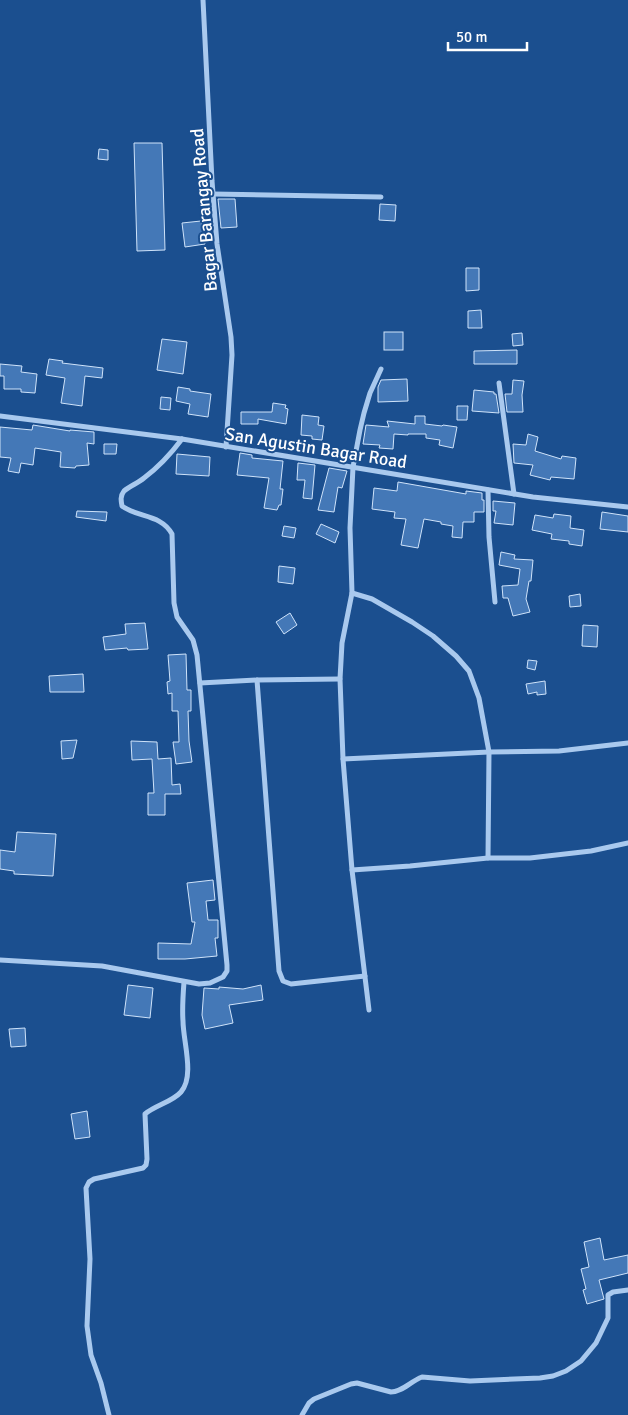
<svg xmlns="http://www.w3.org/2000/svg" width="628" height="1415" viewBox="0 0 628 1415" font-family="Signika,sans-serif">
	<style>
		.building { fill: #4478b7; stroke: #cfe3fa }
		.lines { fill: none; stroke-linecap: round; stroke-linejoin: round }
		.street { stroke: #a9c9ee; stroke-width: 5 }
		.labels { text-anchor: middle; stroke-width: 4; stroke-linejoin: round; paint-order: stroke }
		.street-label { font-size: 18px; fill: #fff; stroke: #1b4f8f }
	</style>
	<rect width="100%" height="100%" fill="#1b4f8f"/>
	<g class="building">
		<polygon points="134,143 162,143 165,250 137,251"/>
		<polygon points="99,149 108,150 108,160 98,159"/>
		<polygon points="218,199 235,199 237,227 221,228"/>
		<polygon points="380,204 396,205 395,221 379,220"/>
		<polygon points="201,221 205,244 185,247 182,223"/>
		<polygon points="466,268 479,268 479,290 466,291"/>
		<polygon points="481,310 482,328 468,328 468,311"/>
		<rect x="384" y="332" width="19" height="18"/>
		<polygon points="522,333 523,345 513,346 512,334"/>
		<polygon points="162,339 187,342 183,374 157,370"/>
		<polygon points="517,350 517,364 474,364 474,351"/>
		<polygon points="49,359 63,361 62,363 103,368 102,378 85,376 82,406 61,403 65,378 46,375"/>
		<polygon points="0,364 22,366 21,372 37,374 35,393 21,392 21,389 4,389 4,376 0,376"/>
		<polygon points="407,379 408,401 378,402 378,387 381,380"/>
		<polygon points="513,380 524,381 522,395 523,412 507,412 505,394 512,394"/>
		<polygon points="178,387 190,389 190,391 211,394 208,417 188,414 190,404 176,401"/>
		<polygon points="474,390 494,392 494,394 496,394 499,413 472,411"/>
		<polygon points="161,397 171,398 170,410 160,409"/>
		<polygon points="273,403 286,405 285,408 288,409 286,424 258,419 258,424 241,424 241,412 272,412"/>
		<polygon points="457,406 468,406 467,420 457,420"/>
		<polygon points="302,415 319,417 318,425 324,426 322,440 312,439 312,436 301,435"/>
		<polygon points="415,416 425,416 425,424 442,426 443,425 457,427 453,448 439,445 440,440 426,438 426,434 408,434 408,435 394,434 393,449 379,448 380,445 363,444 366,425 389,427 387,421 415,424"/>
		<polygon points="33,425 70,431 70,430 94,432 94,444 87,443 89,465 76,466 75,468 60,467 61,452 35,448 33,465 21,463 19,473 8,471 11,458 0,457 0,427 32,430"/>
		<polygon points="528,434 538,437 535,451 561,459 562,456 576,458 574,479 551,477 550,480 530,475 533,465 514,463 513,444 526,445"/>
		<polygon points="104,444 117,444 116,454 104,454"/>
		<polygon points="240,453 252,455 252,458 283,461 280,489 283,489 281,505 279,505 277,510 264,508 269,478 237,475"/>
		<polygon points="177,454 210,457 209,476 176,474"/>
		<polygon points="298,463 315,465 312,499 303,498 305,480 297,480"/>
		<polygon points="329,468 347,471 342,488 338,487 334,512 318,510"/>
		<polygon points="398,482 466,494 466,491 482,493 482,500 484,500 484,512 474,512 474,522 463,522 462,538 452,537 453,526 441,524 441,522 424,519 418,548 401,545 406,519 394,518 395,512 372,509 374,488 397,491"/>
		<polygon points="493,501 515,503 513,525 494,523 496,511 493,511"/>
		<polygon points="77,511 107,512 106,521 76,517"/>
		<polygon points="602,512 628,516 628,532 600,529"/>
		<polygon points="554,514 571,516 570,528 584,530 582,546 569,544 569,541 551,539 552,534 532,530 535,515 553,518"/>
		<polygon points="321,524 339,532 335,543 316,534"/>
		<polygon points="284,526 296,528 294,538 282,536"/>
		<polygon points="501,552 515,555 514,559 533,560 531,581 529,581 526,599 530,612 513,616 508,598 503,598 502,586 518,585 520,569 499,565"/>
		<polygon points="279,566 295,568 293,584 278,582"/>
		<polygon points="580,594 581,606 570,607 569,596"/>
		<polygon points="290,613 297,625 284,634 276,622"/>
		<polygon points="145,623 148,649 128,650 127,648 105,650 103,637 126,634 125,624"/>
		<polygon points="583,625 598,626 597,647 582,646"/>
		<polygon points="186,654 187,690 191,690 191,711 188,711 189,741 192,762 176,764 173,742 179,742 178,711 172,711 172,693 168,694 167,682 170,681 168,655"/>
		<polygon points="528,660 537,661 535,670 527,668"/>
		<polygon points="83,674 84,692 50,692 49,676"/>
		<polygon points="545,681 546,694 537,695 537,692 528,694 526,684"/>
		<polygon points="77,740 73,758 62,759 61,741"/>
		<polygon points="131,741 157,742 158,759 171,758 172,785 180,784 181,794 165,794 165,815 148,815 148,793 154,793 152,759 132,760"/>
		<polygon points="17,832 56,834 53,876 14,874 14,871 0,869 0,850 15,852"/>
		<polygon points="213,880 215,900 206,901 208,920 218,920 218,938 215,938 217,956 185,959 158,959 158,943 191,944 195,922 192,922 187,883"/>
		<polygon points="128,985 153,988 150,1018 124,1015"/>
		<polygon points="261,985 263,1000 229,1005 233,1023 205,1029 202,1015 204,988 219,989 219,987 243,989"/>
		<polygon points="25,1028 26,1046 11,1047 9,1029"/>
		<polygon points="87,1111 90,1137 75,1139 71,1114"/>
		<polygon points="600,1238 604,1260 628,1255 628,1273 599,1280 604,1299 587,1304 583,1290 586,1289 581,1269 589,1267 584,1242"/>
	</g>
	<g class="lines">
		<g class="street">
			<polyline points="203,0 212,181 217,244 231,337 232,355 226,447"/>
			<polyline points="213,194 381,197"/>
			<polyline points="499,383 514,494"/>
			<polyline points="0,416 182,439 533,497 628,507"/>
			<polyline points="488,490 489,537 495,602"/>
			<polyline points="352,593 372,599 412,622 433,636 456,656 469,671 479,698 489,752 488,858"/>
			<polyline points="257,680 279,971 283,981 291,984 365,976"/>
			<polyline points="200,683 257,680 340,679"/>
			<polyline points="343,759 489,752 559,751 628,743"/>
			<polyline points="352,870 410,866 488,858 530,858 591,851 628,843"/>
			<path d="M0 960 102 966 199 984 210 983 223 977 227 971V965L197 655 193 640 177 617 174 603 172 534C161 514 138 518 122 506 121 501 120 496 124 491 130 486 138 483 144 478 160 466 170 455 182 439"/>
			<polyline points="369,1010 352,870 343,759 340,679 342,643 352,593 350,528 353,467 360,430 364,413 370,393 381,369"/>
			<path d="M109 1415 101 1383 91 1355 87 1326 90 1259 86 1188 89 1182 94 1179 143 1168 146 1165 147 1159 145 1114C156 1105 172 1102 181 1092 195 1076 183 1041 183 1021 182 1008 183 995 184 982"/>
			<path d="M302 1415 309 1403 314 1399 351 1384 357 1383 391 1392C402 1392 411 1381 422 1377L470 1381 540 1378 553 1376 566 1371 581 1361 596 1343 608 1318V1295L613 1292 628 1290"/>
		</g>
	</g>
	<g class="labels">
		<g class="street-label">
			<text transform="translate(204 210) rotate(-95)" y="6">Bagar Barangay Road</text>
			<text transform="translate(316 448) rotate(9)" y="6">San Agustin Bagar Road</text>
		</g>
	</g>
	<path d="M448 42v8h79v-8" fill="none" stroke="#ffffff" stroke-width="2.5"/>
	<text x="456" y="42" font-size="15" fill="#ffffff" stroke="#1b4f8f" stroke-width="4" paint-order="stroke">50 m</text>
</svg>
